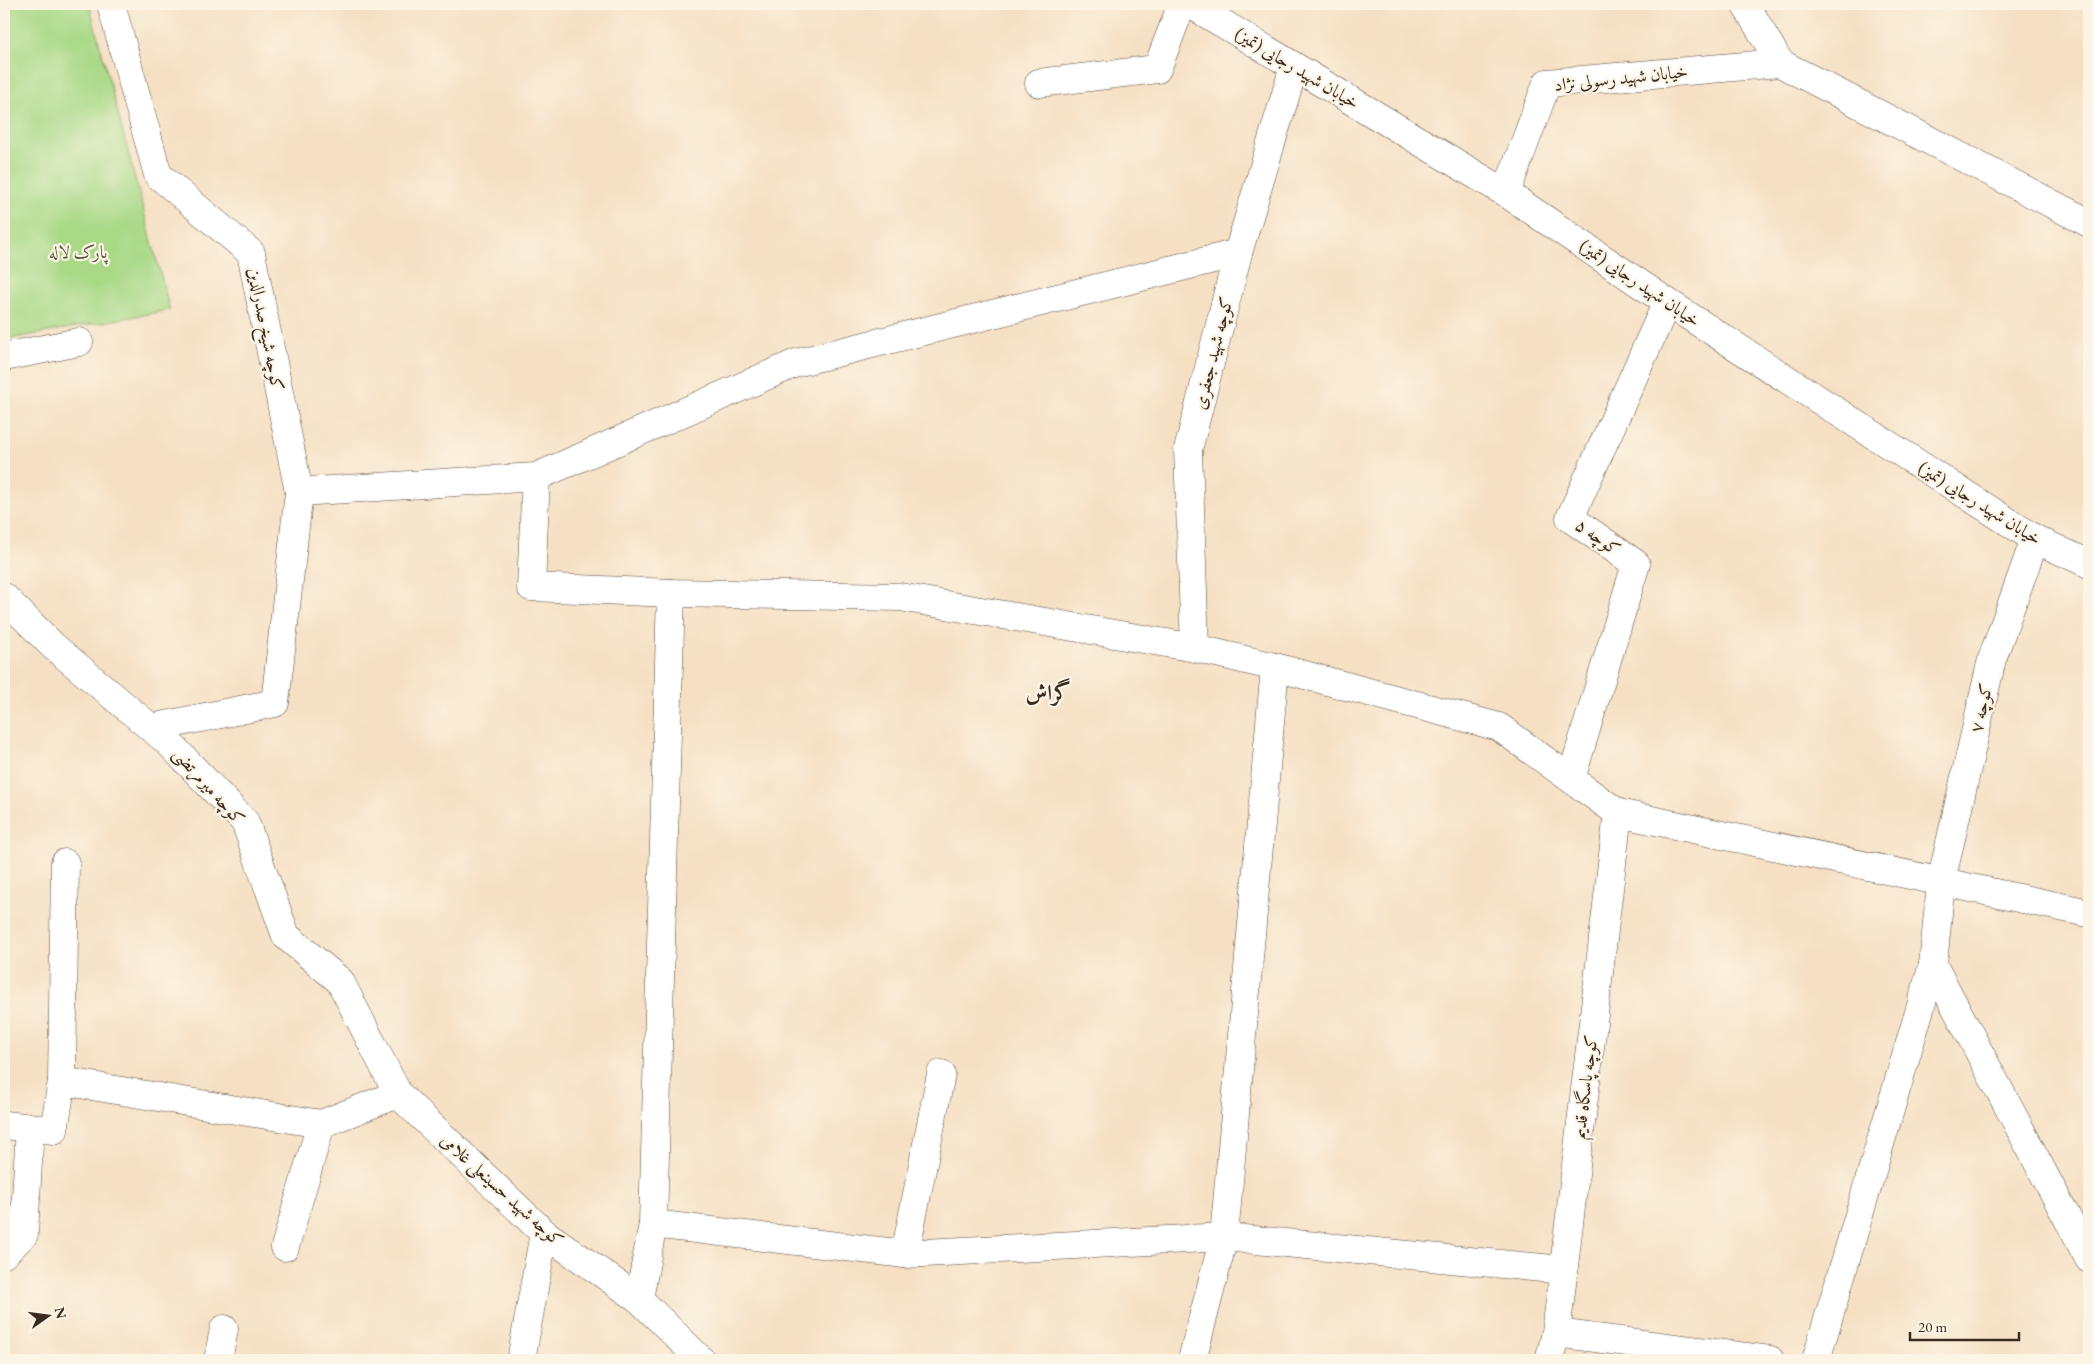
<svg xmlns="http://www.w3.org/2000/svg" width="2093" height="1364" viewBox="0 0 2093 1364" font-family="'EB Garamond',Amiri,serif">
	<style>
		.green { fill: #a9d987; stroke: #728252 }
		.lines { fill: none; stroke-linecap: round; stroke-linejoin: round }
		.minor-casing { stroke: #574537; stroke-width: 29 }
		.minor { stroke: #fff; stroke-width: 28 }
		.labels { text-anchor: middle; stroke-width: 4.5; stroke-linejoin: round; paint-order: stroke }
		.street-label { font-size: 18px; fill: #3b2a1e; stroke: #fcf5e5 }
		.park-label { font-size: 18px; fill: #565638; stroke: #fcf5e5 }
		.district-label { font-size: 22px; font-weight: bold; fill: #3b2a1e; stroke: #fcf5e5 }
	</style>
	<rect width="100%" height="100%" fill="#fcf5e5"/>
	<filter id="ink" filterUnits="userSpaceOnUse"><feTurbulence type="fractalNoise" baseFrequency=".02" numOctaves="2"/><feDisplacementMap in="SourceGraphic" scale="10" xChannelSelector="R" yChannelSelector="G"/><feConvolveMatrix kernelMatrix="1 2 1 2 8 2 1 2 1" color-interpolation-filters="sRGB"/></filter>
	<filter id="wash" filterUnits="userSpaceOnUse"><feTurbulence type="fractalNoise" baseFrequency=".0096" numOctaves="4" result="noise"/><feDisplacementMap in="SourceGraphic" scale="20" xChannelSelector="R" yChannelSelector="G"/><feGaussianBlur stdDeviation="1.12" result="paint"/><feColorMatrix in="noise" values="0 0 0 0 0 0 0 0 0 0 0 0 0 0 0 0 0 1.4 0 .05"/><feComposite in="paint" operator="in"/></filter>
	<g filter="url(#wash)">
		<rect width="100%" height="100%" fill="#f5e0c4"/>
		<polygon class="green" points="4,4 89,4 170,310 4,340"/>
	</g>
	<g filter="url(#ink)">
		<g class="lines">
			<defs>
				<g id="minor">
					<polyline points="111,4 158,175 251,253 299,492 275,703 151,728"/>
					<polyline points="1190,4 1506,193 1667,302 2035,539 2089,564"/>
					<polyline points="1745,4 1780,63 2089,223"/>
					<polyline points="1039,83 1157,69 1182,4"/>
					<polyline points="1506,193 1547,83 1780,63"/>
					<polyline points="4,357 79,342"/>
					<polyline points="536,477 531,587 671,593 900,597 1195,648 1275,667 1499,727 1618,813 2089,913"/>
					<polyline points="299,492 536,477 796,363 1238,253"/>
					<polyline points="4,597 52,645 169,743 245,822 286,936 340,981 398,1094 544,1233 639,1299 701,1360"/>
					<polyline points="1195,648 1188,450 1238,253 1294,67"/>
					<polyline points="1571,779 1636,564 1570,518 1667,302"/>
					<polyline points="1933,965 2089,1259"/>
					<polyline points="62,1081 321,1124 398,1094"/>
					<polyline points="4,1125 54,1130 62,1081 65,863"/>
					<polyline points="653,1224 671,593"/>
					<polyline points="285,1247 321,1124"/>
					<polyline points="4,1254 24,1234 30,1127"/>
					<polyline points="905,1254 941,1074"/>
					<polyline points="639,1299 653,1224 905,1254 1224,1237 1563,1270"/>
					<polyline points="1556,1333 1770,1360"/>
					<polyline points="218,1360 224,1329"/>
					<polyline points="521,1360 544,1233"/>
					<polyline points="1192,1360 1224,1237 1275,667"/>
					<polyline points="1549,1360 1556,1333 1618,813"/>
					<polyline points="1816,1360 1933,965 1941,882 1992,659 2035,539"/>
				</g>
			</defs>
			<use href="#minor" class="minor-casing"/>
			<use href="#minor" class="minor"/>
		</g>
	</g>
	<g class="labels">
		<g class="street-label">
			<text transform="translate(1297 68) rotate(31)" y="6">خیابان شهید رجایی (تمیز)</text>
			<text transform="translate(1621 78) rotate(-6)" y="6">خیابان شهید رسولی نژاد</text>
			<text transform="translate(1640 283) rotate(34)" y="6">خیابان شهید رجایی (تمیز)</text>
			<text transform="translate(266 329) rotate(79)" y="6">کوچه شیخ صدرالدین</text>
			<text transform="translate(1213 353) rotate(-76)" y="6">کوچه شهید جعفری</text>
			<text transform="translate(1980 503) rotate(32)" y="6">خیابان شهید رجایی (تمیز)</text>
			<text transform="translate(1598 537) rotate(35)" y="6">کوچه ۵</text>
			<text transform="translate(1981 708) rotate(-77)" y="6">کوچه ۷</text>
			<text transform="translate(209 786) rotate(48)" y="6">کوچه میرمرتضی</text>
			<text transform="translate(1585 1087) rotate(-83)" y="6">کوچه پاسگاه قدیم</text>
			<text transform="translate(502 1190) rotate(42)" y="6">کوچه شهید حسینعلی غلامی</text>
		</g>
		<g class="park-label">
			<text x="78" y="258">پارک لاله</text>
		</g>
		<g class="district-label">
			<text x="1048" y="700">گراش</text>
		</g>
	</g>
	<rect width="2093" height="1364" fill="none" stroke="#fcf5e5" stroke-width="20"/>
	<g transform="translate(48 1316) rotate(76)" stroke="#fcf5e5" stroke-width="4" paint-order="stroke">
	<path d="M0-4L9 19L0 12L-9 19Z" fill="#3b2a1e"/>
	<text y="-8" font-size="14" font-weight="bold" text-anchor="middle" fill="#3b2a1e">N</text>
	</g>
	<path d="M1910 1332v8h109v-8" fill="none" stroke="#3b2a1e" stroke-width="2.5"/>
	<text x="1918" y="1332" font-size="15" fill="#3b2a1e" stroke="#fcf5e5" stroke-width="4" paint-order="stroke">20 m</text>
</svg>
